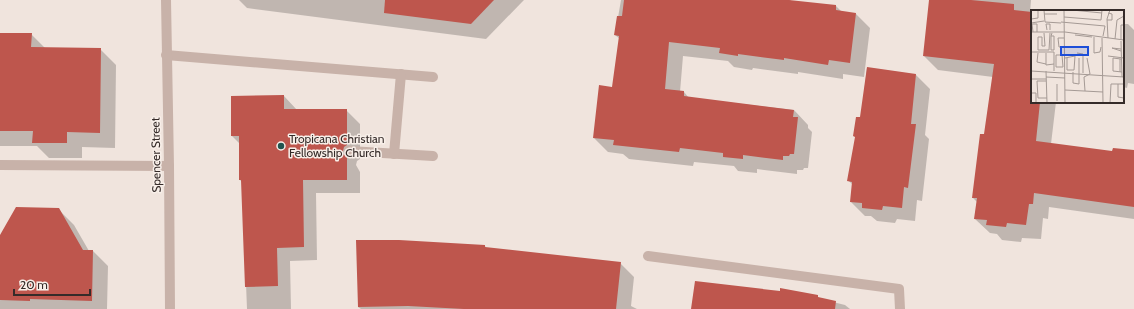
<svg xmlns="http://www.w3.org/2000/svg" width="1134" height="309" viewBox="0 0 1134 309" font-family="Cabin,sans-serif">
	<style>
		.shadow { fill: #0003 }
		.building { fill: #be564d }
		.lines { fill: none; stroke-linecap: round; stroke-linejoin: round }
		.service { stroke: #c8b2a9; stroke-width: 10 }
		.tertiary { stroke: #c8b2a9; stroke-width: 10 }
		.poi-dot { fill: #21544f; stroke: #f8efe9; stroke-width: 1.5 }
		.labels { text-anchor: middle; stroke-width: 3; stroke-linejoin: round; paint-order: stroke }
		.poi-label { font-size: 12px; fill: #352b29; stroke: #f8efe9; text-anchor: start }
		.street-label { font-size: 12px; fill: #352b29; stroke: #f8efe9 }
		.inset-road { fill: none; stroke: #a59a95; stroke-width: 1 }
		.view { fill: #1d4ed8; fill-opacity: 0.15; stroke: #1d4ed8; stroke-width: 2 }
		.inset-edge { fill: none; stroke: #352b29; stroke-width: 2 }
	</style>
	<rect width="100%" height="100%" fill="#f0e4dd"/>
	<g class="shadow">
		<polygon points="239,0 524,0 486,39 247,8"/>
		<polygon points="621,0 790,0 791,1 836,6 842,12 856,14 870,28 864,77 843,74 843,79 798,72 798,74 753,68 752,70 734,67 728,61 683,56 680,92 684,92 689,98 794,110 808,125 808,128 812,132 808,168 804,168 803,170 797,170 797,174 757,169 757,173 738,171 734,166 694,162 693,166 629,159 623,154 608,152 594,138 613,88 620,39 615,35"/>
		<polygon points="930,0 1031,0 1030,13 1032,13 1032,102 1056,102 1051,144 1113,153 1134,151 1134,219 1049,207 1048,219 1043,218 1041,239 1022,238 1021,242 1002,240 997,234 990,233 975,219 977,202 973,198 985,135 993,77 938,70 924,56"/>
		<polygon points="1123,24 1128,24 1134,30 1134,84 1128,83 1127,88 1123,87"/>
		<polygon points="0,34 31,34 45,48 100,49 116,65 115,148 82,147 82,158 49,158 37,146 0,146"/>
		<polygon points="867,68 916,75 930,89 925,135 929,139 922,201 917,200 915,221 897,219 895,223 877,221 871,216 865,216 851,202 853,185 848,180 861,118"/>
		<polygon points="284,96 297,110 346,110 360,124 360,159 357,161 356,165 360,172 360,193 316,193 317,260 290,261 291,309 247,309 242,182 240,180 240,144 232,136"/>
		<polygon points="58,209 74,225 89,251 93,251 108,266 107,309 0,309 0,237"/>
		<polygon points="485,246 487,249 620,263 634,277 631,306 637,309 361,309 358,307"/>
		<polygon points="781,289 845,305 850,309 692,309 780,292"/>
	</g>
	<g class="building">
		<polygon points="385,0 494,0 471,24 384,13"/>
		<polygon points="624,0 789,0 836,5 836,10 856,13 850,63 829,60 828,65 784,58 784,60 738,54 738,56 719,53 720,48 669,42 665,89 684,91 684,96 794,110 793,117 798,117 794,154 790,154 789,156 783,156 783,160 743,155 743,159 723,157 723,153 680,148 679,152 613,145 614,140 593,138 599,85 612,87 619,36 614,35 617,16 622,16"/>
		<polygon points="929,0 971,0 1014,4 1014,10 1032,12 1032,102 1040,102 1036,141 1112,151 1113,148 1134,150 1134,207 1034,193 1033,204 1029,204 1026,225 1007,223 1006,227 986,225 987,220 974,219 977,198 972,198 980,134 984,134 994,64 923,56"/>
		<polygon points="0,33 32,33 31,47 101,48 100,133 67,132 67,143 32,143 33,131 0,131"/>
		<polygon points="867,67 916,74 911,124 916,124 908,188 904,187 902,208 883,206 882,210 862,208 862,203 850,202 852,182 847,181 855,137 853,136 856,117 860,117"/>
		<polygon points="284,95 284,109 347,109 347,145 344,147 343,151 343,154 347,157 347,180 303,180 304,247 277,248 278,286 245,287 241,180 239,180 239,136 231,136 231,96"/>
		<polygon points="16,207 59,208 83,250 93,250 92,301 30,299 30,301 0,300 0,235"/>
		<polygon points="356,240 399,240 485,245 485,247 621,262 616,309 464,309 408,306 358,307"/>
		<polygon points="695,281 780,291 780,288 818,295 818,297 836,301 835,309 691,309"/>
	</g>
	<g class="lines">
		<g class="service">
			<polyline points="166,55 433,77"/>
			<polyline points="349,151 433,156"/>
			<polyline points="394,154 401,74"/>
			<polyline points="0,165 169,166"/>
			<polyline points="648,256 899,289 900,309"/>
		</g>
		<polyline class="tertiary" points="166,0 169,166 170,309"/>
	</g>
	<circle class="poi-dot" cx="281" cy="146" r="4"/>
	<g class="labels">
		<g class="poi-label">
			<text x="289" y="143">Tropicana Christian<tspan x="289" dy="14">Fellowship Church</tspan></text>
		</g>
		<g class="street-label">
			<text transform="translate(156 155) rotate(-91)" y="4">Spencer Street</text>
		</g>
	</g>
	<g transform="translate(1031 10)">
		<rect width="93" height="93" fill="#f0e4dd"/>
		<path class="inset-road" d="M13 0 14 12 30 13M33 0 34 93M41 0 71 3M13 4H26M33 7 70 10 71 0M0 9 7 8V0M76 10H81V4L77 3M30 12 74 16 72 26M0 13 13 11M16 20 15 14H19V20M0 22H34L93 30M2 22 1 14H6V22M13 23 14 36H11V27H7V40H18L19 23M44 25 61 27M20 26H23V40H20V26L21 23M63 27V43L69 42 70 37M33 28H27L28 37H34M71 28 72 93M77 28 76 9 79 0M84 29 86 10 93 6M90 30V15H93M90 31 91 67M90 39 81 38 90 41M0 42H23V61M7 43 6 52 15 54M15 43V55L23 54M46 43 52 44V63M25 45H31L32 57H25ZM77 46 93 48M34 48 44 46 43 60H36V48M89 49V62M90 49 82 48V61L91 62M0 61 93 67M15 61 16 93M42 62V73L48 74V48M15 67 34 68M53 67 59 64 56 48M53 67 54 81M0 69H15M15 71H6L7 88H16M26 74V91M87 74V87L93 88M34 80 72 82M0 83H5V93M79 93 80 74H93"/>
		<path class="view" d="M30 37H57V45H30Z"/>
		<rect width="93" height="93" class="inset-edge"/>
	</g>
	<path d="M14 289v6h76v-6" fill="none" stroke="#352b29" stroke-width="2"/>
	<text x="20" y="289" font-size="12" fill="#352b29" stroke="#f8efe9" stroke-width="3" paint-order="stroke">20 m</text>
</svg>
